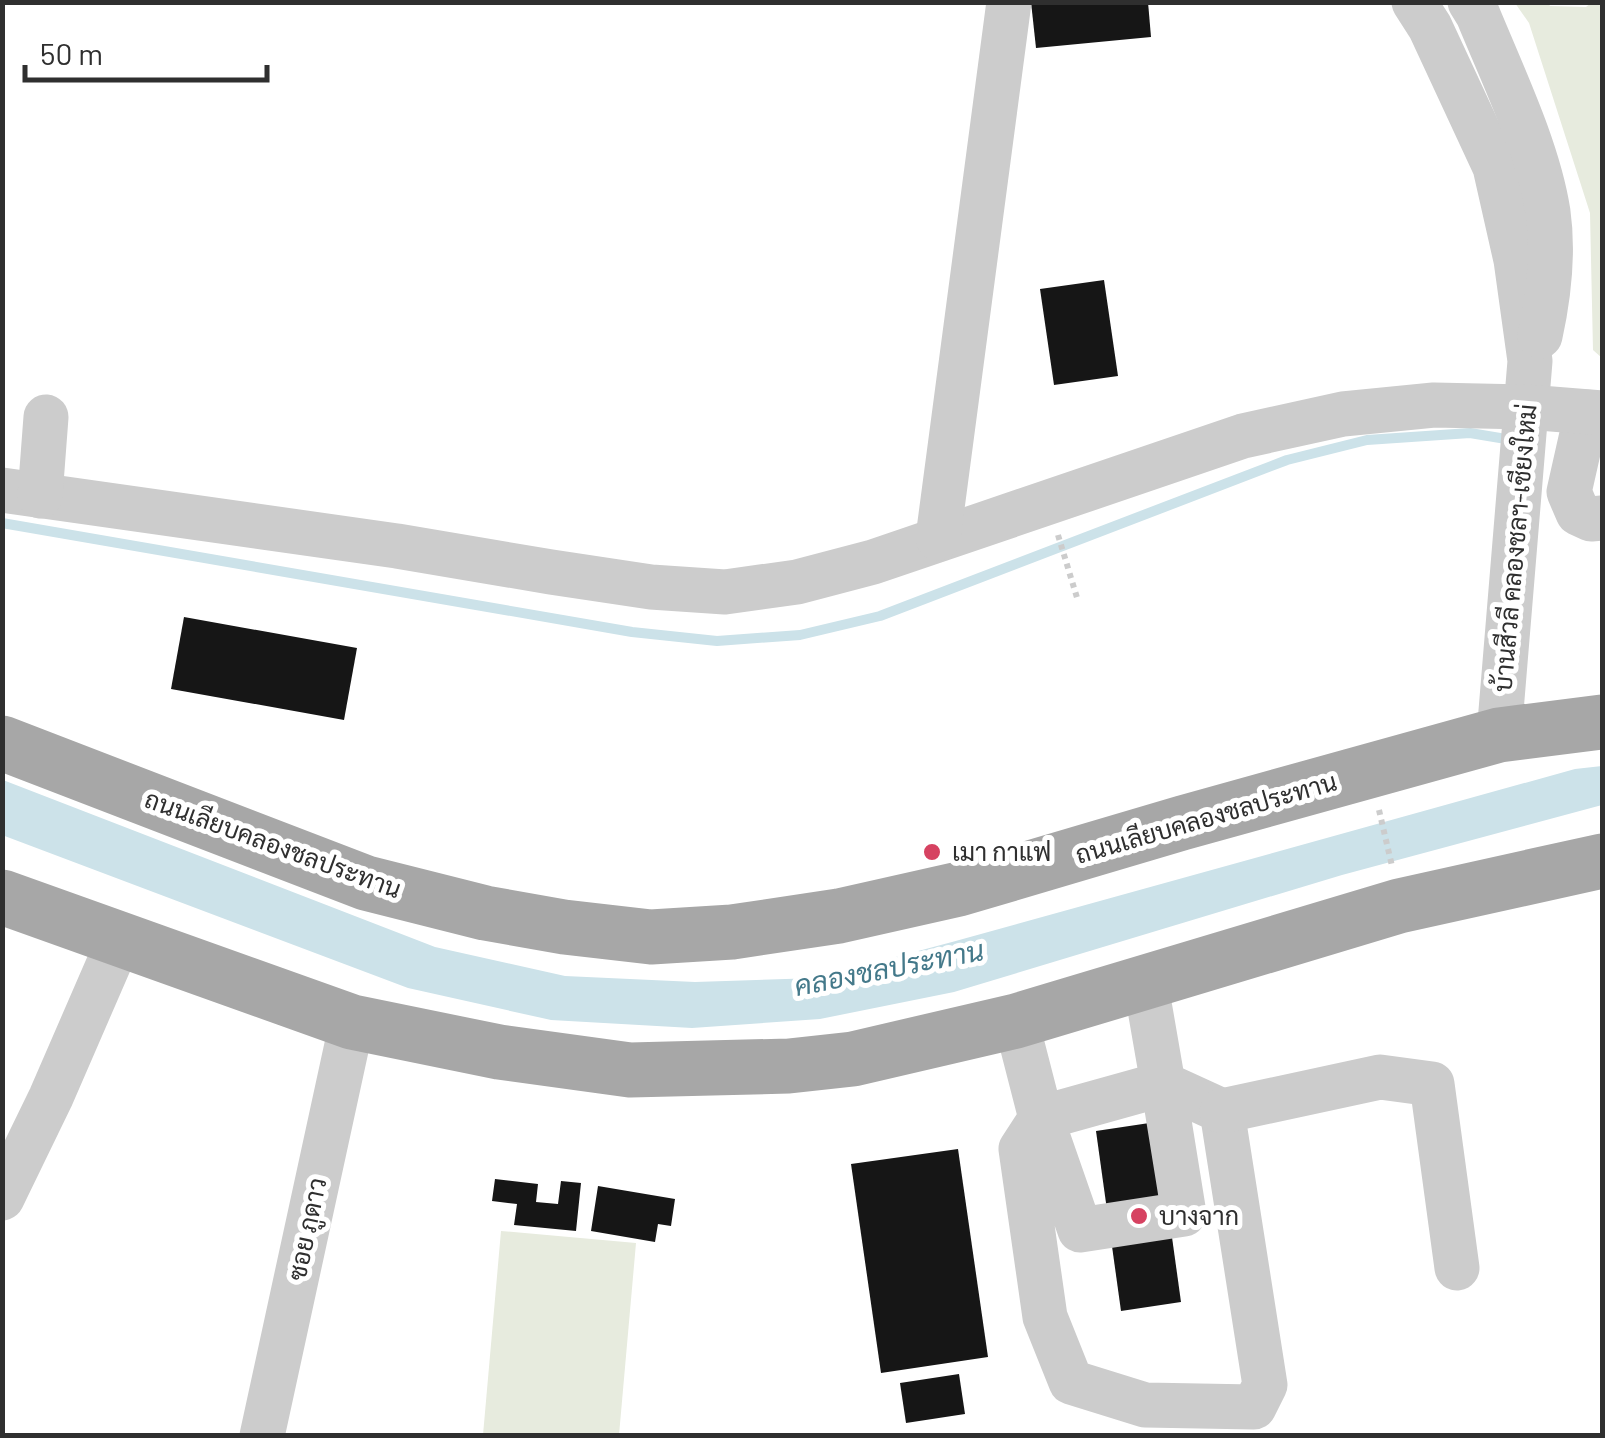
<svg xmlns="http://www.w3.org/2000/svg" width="1605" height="1438" viewBox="0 0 1605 1438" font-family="Barlow,Sarabun,sans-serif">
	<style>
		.green { fill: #e7ebde }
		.water { fill: #cce2e9 }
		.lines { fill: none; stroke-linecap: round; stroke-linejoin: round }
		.stream { stroke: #cce2e9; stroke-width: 10 }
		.building { fill: #161616 }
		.path { stroke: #ccc; stroke-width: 6; stroke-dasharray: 5 5; stroke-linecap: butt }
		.minor { stroke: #ccc; stroke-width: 45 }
		.major { stroke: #a7a7a7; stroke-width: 55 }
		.poi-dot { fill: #d64261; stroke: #fff; stroke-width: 4 }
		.labels { text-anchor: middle; stroke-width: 10; stroke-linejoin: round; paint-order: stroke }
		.street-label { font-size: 25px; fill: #2f2f2f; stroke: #fff }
		.poi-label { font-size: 25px; fill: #2f2f2f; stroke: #fff; text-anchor: start }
		.water-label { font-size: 28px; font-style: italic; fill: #44798a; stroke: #fff }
	</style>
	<rect width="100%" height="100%" fill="#fff"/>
	<g class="green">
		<polygon points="1515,3 1548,3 1550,6 1586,7 1591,3 1602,3 1602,358 1593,350 1590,213 1529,23"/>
		<polygon points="501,1231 636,1243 619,1435 483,1435"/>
	</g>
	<polygon class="water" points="1602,766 1602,805 1342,875 954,992 820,1019 692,1028 551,1020 408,988 2,835 3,780 435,947 565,976 695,982 817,978 952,942 1575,769"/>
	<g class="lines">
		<polyline class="stream" points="2,523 632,632 717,641 800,635 880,616 1287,460 1367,440 1470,433 1512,440"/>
	</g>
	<g class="building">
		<polygon points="1031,2 1148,2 1151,37 1036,48"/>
		<polygon points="1104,280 1118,376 1054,385 1040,289"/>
		<polygon points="184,617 357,648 344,720 171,689"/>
		<polygon points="1156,1122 1181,1302 1121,1311 1096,1131"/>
		<polygon points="958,1149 988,1357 881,1373 851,1164"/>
		<polygon points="495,1179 538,1184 536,1202 558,1204 561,1181 581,1183 576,1231 514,1225 517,1204 492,1201"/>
		<polygon points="598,1186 675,1199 671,1226 658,1224 655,1242 591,1231"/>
		<polygon points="959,1374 965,1414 906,1423 900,1383"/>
	</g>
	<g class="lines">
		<g class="path">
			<polyline points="1058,535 1078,601"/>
			<polyline points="1379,810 1392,866"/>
		</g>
		<g class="minor">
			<polyline points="1414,2 1430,27 1495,167 1516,260 1530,361 1499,735"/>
			<path d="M1470 2 1478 15C1503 76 1538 148 1548 212 1554 254 1549 295 1540 336"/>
			<polyline points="1587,412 1569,492 1578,513 1591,519 1602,518"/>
			<polyline points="2,490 397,546 551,572 651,587 725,592 797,582 873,562 1243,436 1343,414 1434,405 1527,407 1602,413"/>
			<polyline points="40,496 46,417"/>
			<polyline points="938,538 1009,2"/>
			<polyline points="1016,1021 1041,1118 1080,1230 1184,1214 1163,1084 1041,1118 1021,1149 1045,1317 1071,1382 1145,1405 1254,1407 1265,1385 1222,1111 1163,1084 1145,980"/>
			<polyline points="1222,1111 1380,1077 1432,1084 1457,1268"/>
			<polyline points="2,1198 51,1097 120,938"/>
			<polyline points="262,1436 352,1022"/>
		</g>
		<g class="major">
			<polyline points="2,743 366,883 485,913 564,927 651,937 732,932 839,916 959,889 1182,823 1499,735 1602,722"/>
			<polyline points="2,897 352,1022 499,1052 630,1070 789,1066 853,1059 1016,1021 1399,906 1602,861"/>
		</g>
	</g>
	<g class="poi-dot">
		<circle cx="932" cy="852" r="10"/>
		<circle cx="1139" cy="1216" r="10"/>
	</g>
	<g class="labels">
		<g class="street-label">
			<text transform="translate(1515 548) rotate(-85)" y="9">บ้านสีวลี คลองชลฯ-เชียงใหม่</text>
			<text transform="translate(1206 818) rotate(-16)" y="9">ถนนเลียบคลองชลประทาน</text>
			<text transform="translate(273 844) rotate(20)" y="9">ถนนเลียบคลองชลประทาน</text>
			<text transform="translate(307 1229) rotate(-78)" y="9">ซอย ภูดาว</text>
		</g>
		<g class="poi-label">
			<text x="952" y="861">เมา กาแฟ</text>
			<text x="1159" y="1225">บางจาก</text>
		</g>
		<g class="water-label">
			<text transform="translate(889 968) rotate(-11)" y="10">คลองชลประทาน</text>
		</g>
	</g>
	<rect width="1605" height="1438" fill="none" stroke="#2f2f2f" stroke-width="10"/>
	<path d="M25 65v15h242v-15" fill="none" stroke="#2f2f2f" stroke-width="5"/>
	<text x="40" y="65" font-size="30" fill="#2f2f2f" stroke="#ffffff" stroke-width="8" paint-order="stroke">50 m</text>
</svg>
